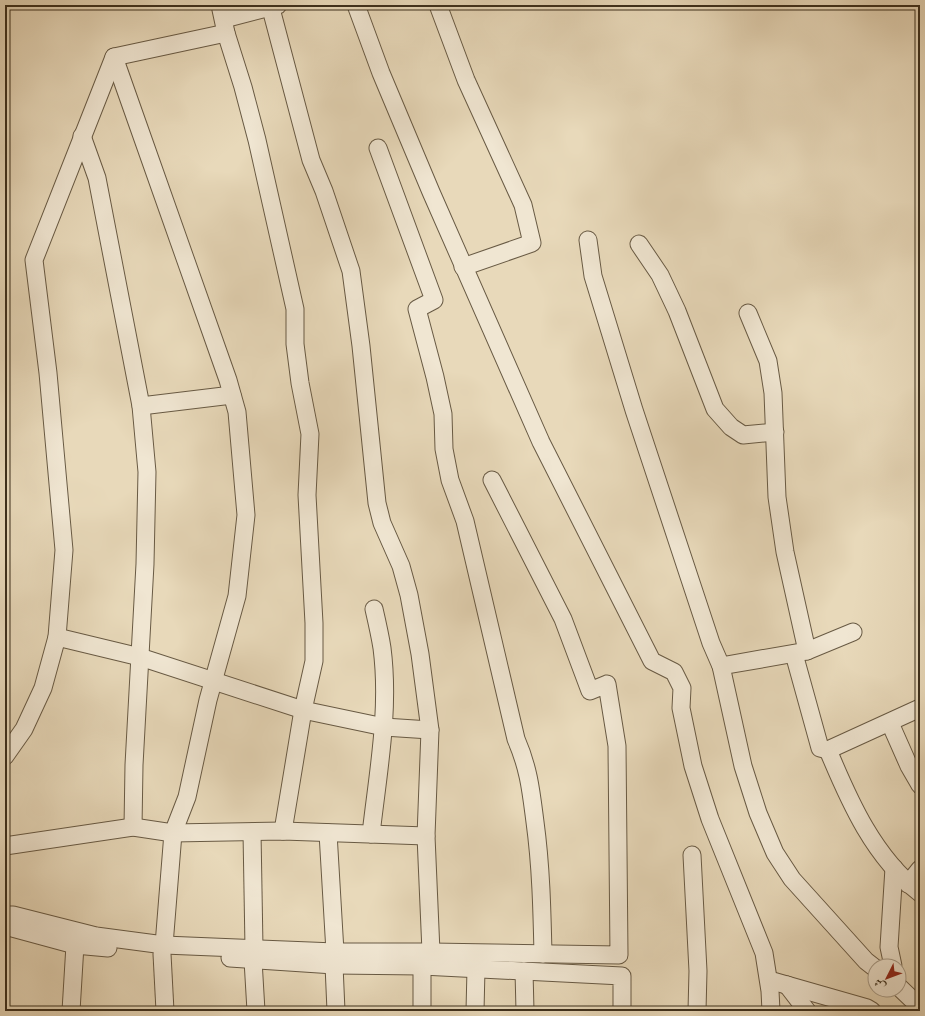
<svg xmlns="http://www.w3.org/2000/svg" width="925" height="1016" viewBox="0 0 925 1016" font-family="'Gentium Book Plus',Amiri,serif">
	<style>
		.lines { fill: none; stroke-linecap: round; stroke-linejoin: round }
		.street-casing { stroke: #685a44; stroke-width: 19 }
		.street { stroke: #f0e6d2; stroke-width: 17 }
	</style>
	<rect width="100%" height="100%" fill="#e8d9ba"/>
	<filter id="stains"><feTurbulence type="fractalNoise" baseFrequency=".005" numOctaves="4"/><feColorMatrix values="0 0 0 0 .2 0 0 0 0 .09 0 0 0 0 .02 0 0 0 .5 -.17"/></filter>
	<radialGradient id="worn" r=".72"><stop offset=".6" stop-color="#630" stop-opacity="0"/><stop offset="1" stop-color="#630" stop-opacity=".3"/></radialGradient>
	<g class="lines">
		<defs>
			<g id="street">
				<polyline points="220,5 226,33 243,87 257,140 295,309 295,344 300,383 310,434 307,495 314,623 314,661 303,710 283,831"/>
				<polyline points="270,5 311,160 324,191 351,271 361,346 377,503 382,523 401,566 409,595 420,654 430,730 426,836 431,952"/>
				<polyline points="356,5 381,73 431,192 541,442 652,661 674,672 682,688 681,708 693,766 710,819 764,953 770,991 771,1011"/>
				<polyline points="438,5 466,80 523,205 532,243 463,267"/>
				<polyline points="224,19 278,5"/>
				<polyline points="82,136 97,178 141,406 147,472 145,564 134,765 133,827"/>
				<path d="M378 148 434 300 417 309 435 377 443 414 444 449 450 480 465 521 516 739C529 769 531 791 535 822 541 866 542 910 543 954"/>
				<polyline points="588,240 593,276 634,410 711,643 721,666 743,766 758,813 775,853 792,879 866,961 875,968"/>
				<polyline points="639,244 660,275 677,311 715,409 731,427 743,435 775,432"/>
				<polyline points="748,313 768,361 773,393 777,497 785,552 807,651"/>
				<polyline points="141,406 232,395"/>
				<polyline points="57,637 140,657 303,710 384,727 430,730"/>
				<polyline points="794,654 820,748 828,750 920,708"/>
				<polyline points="721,666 807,651 853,632"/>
				<polyline points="890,723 909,766 920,785"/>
				<path d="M828 750C850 803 874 857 920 893"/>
				<polyline points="5,756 24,729 43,688 57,637 64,550 48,373 34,260 114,57"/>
				<polyline points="252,832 254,948"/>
				<polyline points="328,833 335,952"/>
				<path d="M371 834C378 772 390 710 382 648 380 635 377 622 374 609"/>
				<polyline points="5,846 133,827 173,833 283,831 426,836"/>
				<polyline points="692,855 698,971 697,1011"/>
				<polyline points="908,884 920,869"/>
				<polyline points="5,915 13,915 96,936 164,945 335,952 431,952 619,955 617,746 607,684 590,691 563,619 492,480"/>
				<polyline points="5,926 75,945 108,948"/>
				<polyline points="164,945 173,833 187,797 208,700 237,596 246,515 237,412 228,380 114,57 226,33"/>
				<polyline points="162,954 165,1011"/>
				<polyline points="230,958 334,965 422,966 622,976 622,1011"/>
				<polyline points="253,960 256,1011"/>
				<polyline points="334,965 336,1011"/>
				<polyline points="422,966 422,1011"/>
				<polyline points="893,966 889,947 894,868"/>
				<polyline points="524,971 525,1011"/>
				<polyline points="769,980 867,1008 872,1011"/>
				<polyline points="787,985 807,1011"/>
				<polyline points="899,987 920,1007"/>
				<polyline points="71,1011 75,945"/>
				<polyline points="475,1011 476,969"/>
			</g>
		</defs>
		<use href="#street" class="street-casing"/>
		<use href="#street" class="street"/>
	</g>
	<rect width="925" height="1016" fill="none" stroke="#e8d9ba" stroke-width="20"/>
	<rect x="6" y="6" width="913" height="1004" fill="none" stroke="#3d301d" stroke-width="2"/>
	<rect x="10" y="10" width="905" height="996" fill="none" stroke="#3d301d"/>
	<g transform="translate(887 978) rotate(228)"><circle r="19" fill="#f0e6d2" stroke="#a89d8a"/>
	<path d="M0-3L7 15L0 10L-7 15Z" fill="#8f2418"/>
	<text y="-6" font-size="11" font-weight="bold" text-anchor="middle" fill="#3d301d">ش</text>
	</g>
	<rect width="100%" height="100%" filter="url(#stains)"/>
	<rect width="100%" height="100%" fill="url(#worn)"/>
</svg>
